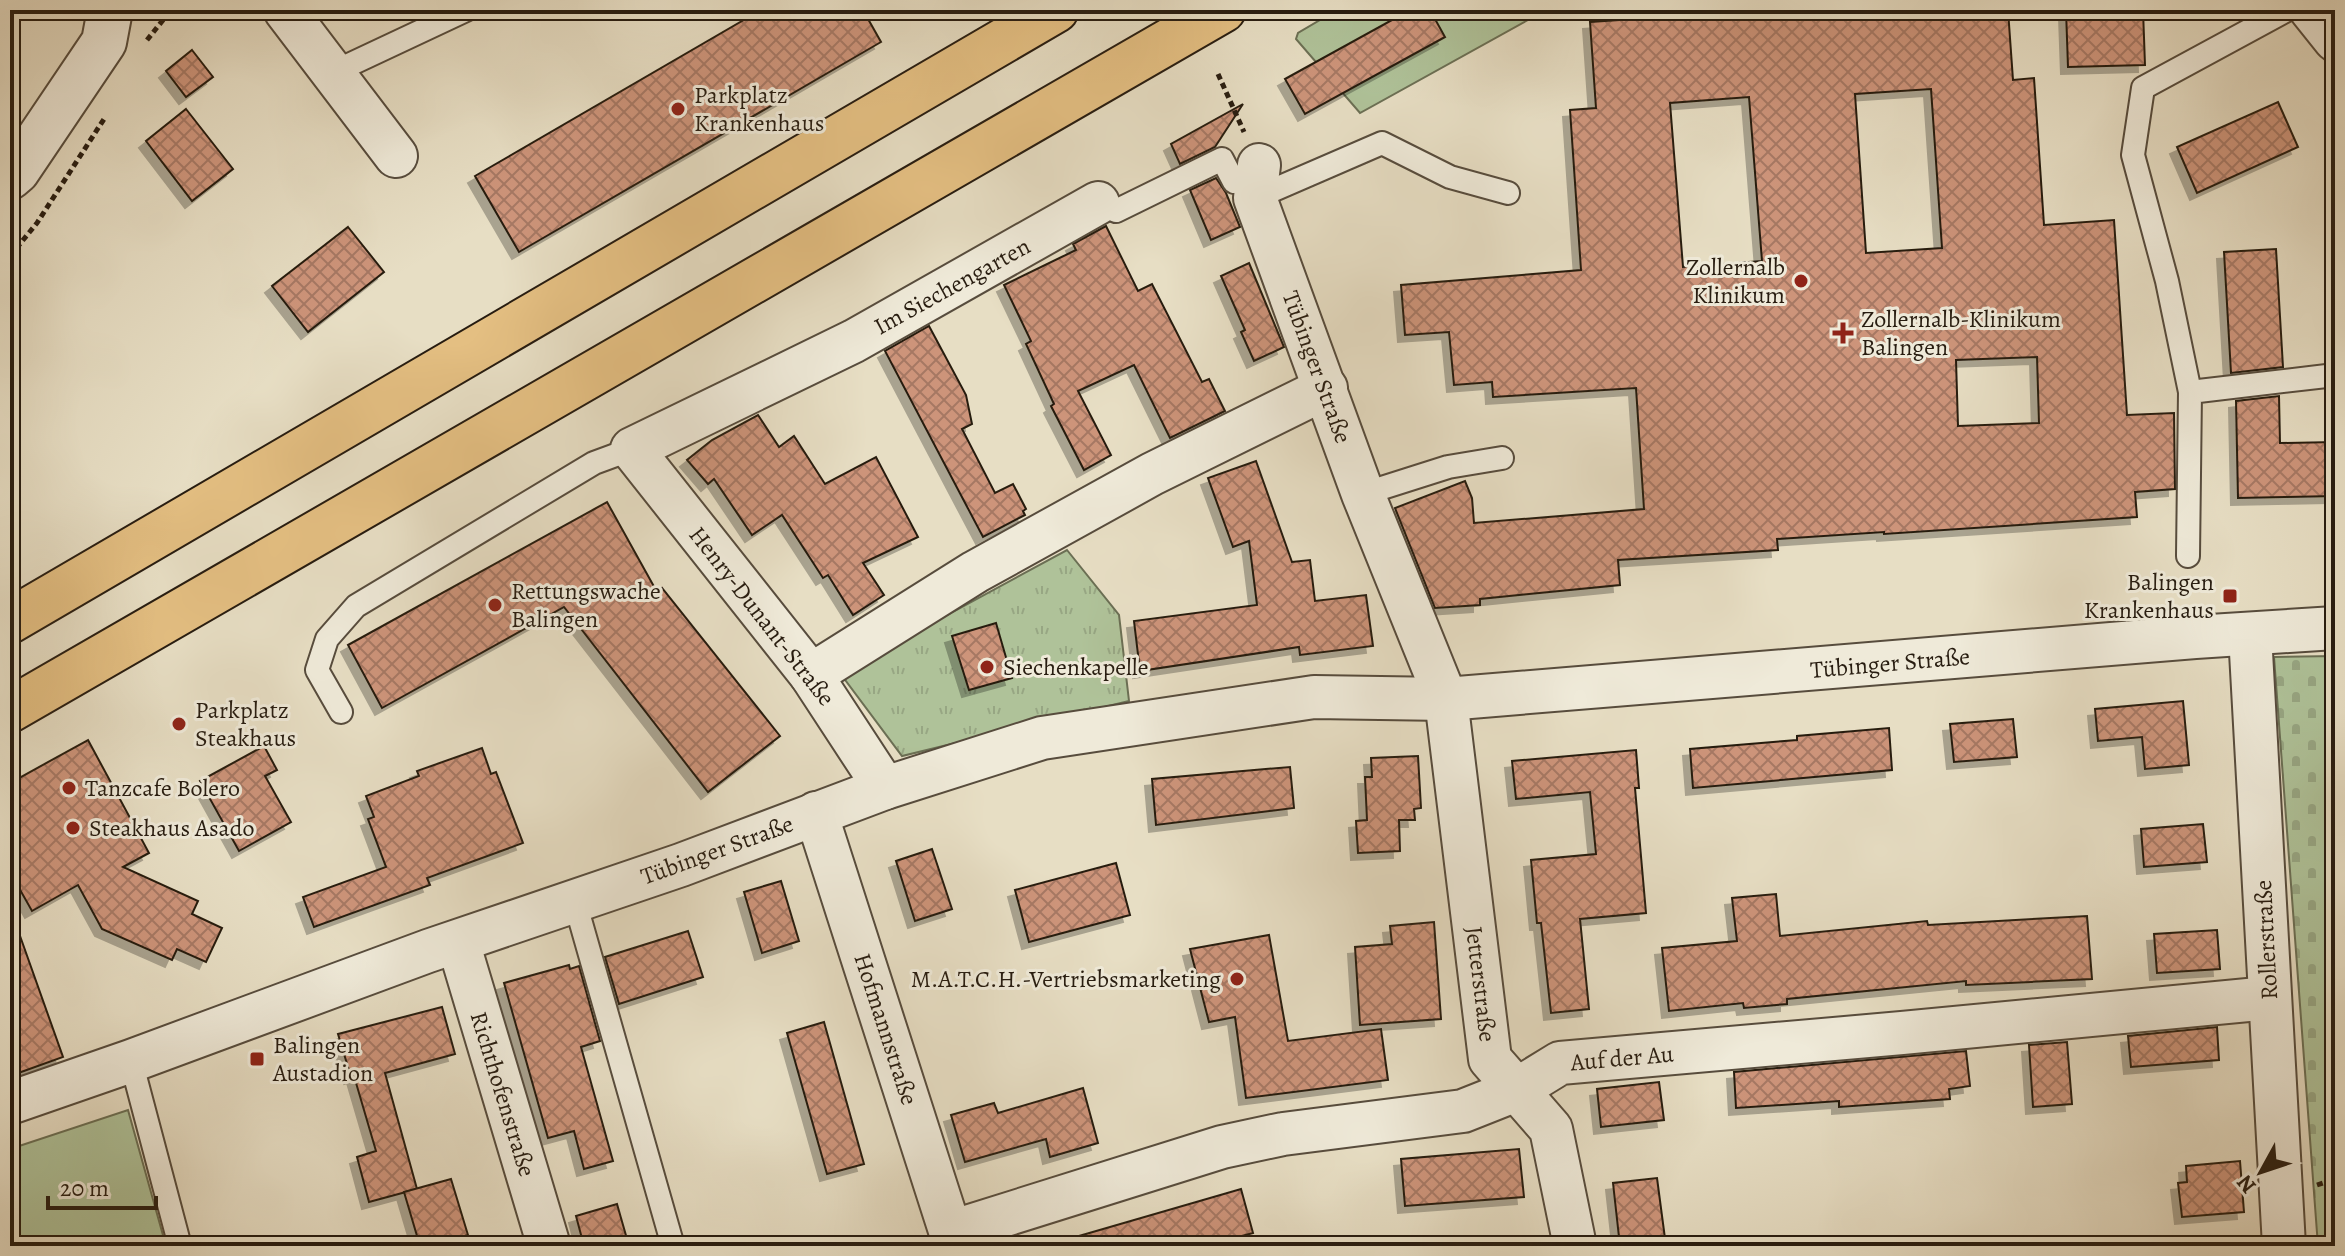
<svg xmlns="http://www.w3.org/2000/svg" width="2345" height="1256" viewBox="0 0 2345 1256" font-family="Alegreya,serif">
	<style>
		.grass { fill: url(#grass-tufts); stroke: #6b6f54; stroke-width: 2 }
		.cemetery { fill: url(#cemetery-stones); stroke: #6b6f54; stroke-width: 2 }
		.park { fill: #afc299; stroke: #6b6f54; stroke-width: 2 }
		.building { fill: url(#building-cross-hatch); stroke: #271c10; stroke-width: 2; fill-rule: evenodd; filter: url(#shadow) }
		.lines { fill: none; stroke-linecap: round; stroke-linejoin: round }
		.service-casing { stroke: #574c3d; stroke-width: 26 }
		.minor-casing { stroke: #574c3d; stroke-width: 46 }
		.tertiary-casing { stroke: #574c3d; stroke-width: 48 }
		.trunk-casing { stroke: #271c10; stroke-width: 48 }
		.path { stroke: #271c10; stroke-width: 5; stroke-dasharray: 6 4; stroke-linecap: butt }
		.service { stroke: #efead9; stroke-width: 22 }
		.minor { stroke: #efead9; stroke-width: 42 }
		.tertiary { stroke: #efead9; stroke-width: 44 }
		.trunk { stroke: #e4bf82; stroke-width: 44 }
		.poi-dot { fill: #8f2418; stroke: #efead9; stroke-width: 3 }
		.labels { text-anchor: middle; stroke-width: 6; stroke-linejoin: round; paint-order: stroke }
		.poi-label { font-size: 24px; fill: #271c10; stroke: #efead9; text-anchor: start }
		.street-label { font-size: 24px; fill: #271c10; stroke: #efead9 }
	</style>
	<defs>
		<pattern id="grass-tufts" width="24" height="20" patternUnits="userSpaceOnUse" patternTransform="scale(2)"><rect width="24" height="20" fill="#afc299"/><path d="M3 7l-1-3M5 7V3M7 7l1-3M15 17l-1-3M17 17v-4M19 17l1-3" fill="none" stroke="#97a683"/></pattern>
		<pattern id="cemetery-stones" width="16" height="16" patternUnits="userSpaceOnUse" patternTransform="scale(2)"><rect width="16" height="16" fill="#afc299"/><path d="M2 7V4a2 2 0 0 1 4 0v3zM10 15v-3a2 2 0 0 1 4 0v3z" fill="#97a683"/></pattern>
		<pattern id="building-cross-hatch" width="8" height="8" patternUnits="userSpaceOnUse" patternTransform="scale(2)"><rect width="8" height="8" fill="#cd947a"/><path d="M0 0l8 8M0 8l8-8" fill="none" stroke="#a67863"/></pattern>
		<filter id="shadow"><feDropShadow dx="-7" dy="7" stdDeviation="0" flood-color="#0004"/></filter>
	</defs>
	<rect width="100%" height="100%" fill="#e7dec4"/>
	<filter id="stains"><feTurbulence type="fractalNoise" baseFrequency=".0025" numOctaves="4"/><feColorMatrix values="0 0 0 0 .2 0 0 0 0 .09 0 0 0 0 .02 0 0 0 .5 -.17"/></filter>
	<radialGradient id="worn" r=".72"><stop offset=".6" stop-color="#630" stop-opacity="0"/><stop offset="1" stop-color="#630" stop-opacity=".3"/></radialGradient>
	<polygon class="grass" points="1067,550 1119,615 1129,701 902,756 840,673"/>
	<polygon class="cemetery" points="2335,656 2335,1246 2318,1246 2274,657"/>
	<g class="park">
		<polygon points="1337,10 1546,10 1360,113 1296,39 1298,33"/>
		<polygon points="128,1110 166,1246 10,1246 10,1149"/>
	</g>
	<g class="building">
		<polygon points="761,10 863,10 881,42 519,252 475,176"/>
		<polygon points="1410,10 1430,10 1445,37 1305,114 1285,79"/>
		<path d="M1767 10H2008L2013 80 2034 78 2044 225 2114 220 2127 415 2174 413 2175 489 2135 492 2137 517 1884 534V532L1777 539 1778 550 1618 560 1620 585 1480 599V605L1435 608 1395 508 1465 481 1472 498 1474 523 1644 509 1636 388 1493 397 1492 382 1454 385 1449 332 1405 335 1401 285 1581 270 1570 110 1596 108 1590 22ZM1931 89 1942 248 1866 253 1855 94ZM1749 97 1762 261 1683 267 1670 103ZM2037 357 2039 423 1958 426 1956 360Z"/>
		<polygon points="2066,10 2143,10 2145,65 2068,67"/>
		<polygon points="192,50 213,77 186,97 166,71"/>
		<polygon points="2278,102 2298,147 2197,193 2177,147"/>
		<polygon points="1243,104 1215,147 1180,164 1171,144"/>
		<polygon points="186,109 233,169 192,201 146,141"/>
		<polygon points="1216,178 1226,193 1240,227 1211,240 1190,190"/>
		<polygon points="1106,226 1138,291 1152,284 1202,382 1209,379 1225,411 1170,438 1134,365 1078,391 1111,455 1084,470 1051,406 1054,404 1026,344 1031,341 1004,285 1076,250 1073,244"/>
		<polygon points="348,227 384,272 308,332 272,286"/>
		<polygon points="2276,249 2283,367 2231,373 2224,252"/>
		<polygon points="1249,263 1284,347 1254,361 1241,332 1245,330 1221,276"/>
		<polygon points="929,326 966,395 972,424 962,429 995,493 1013,484 1026,509 1023,511 1025,515 983,537 885,351"/>
		<polygon points="2279,396 2280,443 2335,442 2335,496 2238,498 2236,401"/>
		<polygon points="758,415 779,447 794,436 825,484 876,457 918,537 863,563 884,595 853,615 828,575 823,578 782,515 752,535 714,479 708,484 687,460 712,440"/>
		<polygon points="1256,461 1292,562 1310,560 1315,601 1366,595 1373,646 1300,655 1299,647 1140,671 1134,621 1257,605 1249,541 1233,547 1208,478"/>
		<polygon points="607,502 657,592 662,588 780,736 708,792 564,607 382,708 348,645"/>
		<polygon points="996,623 1012,678 969,690 952,636"/>
		<polygon points="2183,701 2189,765 2145,769 2142,737 2098,741 2095,709"/>
		<polygon points="2013,719 2017,757 1954,762 1950,724"/>
		<polygon points="1889,728 1892,770 1693,788 1690,749 1797,740 1797,736"/>
		<polygon points="88,740 149,853 123,867 198,901 192,914 222,928 206,962 177,949 172,960 102,929 78,885 32,911 10,872 10,783"/>
		<polygon points="264,746 277,770 265,776 291,822 239,851 200,781"/>
		<polygon points="482,748 491,774 496,772 523,843 427,878 430,885 314,927 303,897 386,867 368,819 374,817 366,796 419,776 417,771"/>
		<polygon points="1636,750 1639,788 1635,788 1646,913 1580,919 1589,1009 1551,1013 1541,923 1537,923 1531,860 1596,854 1590,792 1516,799 1512,761"/>
		<polygon points="1418,756 1421,808 1414,809 1415,820 1399,820 1400,851 1358,853 1356,821 1367,820 1365,777 1372,777 1371,758"/>
		<polygon points="1290,767 1294,808 1156,825 1152,779"/>
		<polygon points="2203,824 2207,862 2144,867 2141,829"/>
		<polygon points="932,849 952,909 915,921 896,861"/>
		<polygon points="1116,863 1130,915 1029,942 1015,890"/>
		<polygon points="781,881 799,941 762,953 744,892"/>
		<polygon points="1776,894 1780,936 1927,921 1928,925 2087,916 2092,979 1966,985 1966,981 1787,999 1787,1004 1744,1008 1743,1003 1669,1011 1662,948 1737,941 1732,898"/>
		<polygon points="14,919 63,1057 10,1076 10,920"/>
		<polygon points="1434,922 1441,1019 1360,1025 1355,947 1392,944 1390,926"/>
		<polygon points="2217,930 2220,969 2157,973 2154,934"/>
		<polygon points="688,931 703,977 619,1004 605,957"/>
		<polygon points="1269,935 1288,1041 1381,1029 1388,1080 1246,1098 1235,1017 1209,1022 1190,949"/>
		<polygon points="569,965 570,969 579,966 600,1041 581,1047 613,1161 584,1169 574,1131 548,1138 504,983"/>
		<polygon points="442,1007 455,1054 385,1073 417,1189 369,1202 357,1157 376,1151 354,1076 351,1077 338,1034"/>
		<polygon points="824,1022 864,1164 827,1174 787,1033"/>
		<polygon points="2217,1027 2219,1060 2131,1067 2128,1036"/>
		<polygon points="2067,1042 2072,1104 2033,1107 2029,1045"/>
		<polygon points="1966,1051 1970,1086 1949,1089 1950,1099 1839,1107 1839,1101 1736,1108 1734,1072"/>
		<polygon points="1659,1082 1664,1120 1601,1127 1597,1089"/>
		<polygon points="1083,1088 1098,1143 1050,1157 1046,1139 965,1162 951,1115 994,1103 998,1113"/>
		<polygon points="1519,1149 1524,1197 1405,1206 1401,1159"/>
		<polygon points="2240,1161 2244,1212 2182,1217 2178,1183 2187,1182 2186,1166"/>
		<polygon points="1657,1178 1666,1246 1620,1246 1613,1183"/>
		<polygon points="451,1179 468,1235 431,1246 420,1246 404,1192"/>
		<polygon points="1241,1189 1253,1233 1205,1246 1073,1246 1072,1238"/>
		<polygon points="617,1204 629,1246 584,1246 576,1216"/>
	</g>
	<g class="lines">
		<defs>
			<g id="service">
				<polyline points="334,72 466,10"/>
				<polyline points="1255,198 1382,143 1450,177 1508,193"/>
				<polyline points="1098,203 1116,211 1222,159 1234,182 1258,170"/>
				<polyline points="2190,392 2167,281 2133,155 2143,88 2287,10"/>
				<polyline points="1363,494 1448,467 1502,458"/>
				<polyline points="2188,556 2190,392 2335,375"/>
				<polyline points="341,712 317,670 327,639 356,606 594,463 632,449"/>
				<polyline points="575,902 673,1246"/>
				<polyline points="131,1061 180,1246"/>
			</g>
			<g id="minor">
				<polyline points="285,10 396,156"/>
				<polyline points="2311,10 2335,40"/>
				<polyline points="1259,165 1255,198 1363,494 1446,699 1490,1059 1551,1129 1575,1246"/>
				<polyline points="2250,634 2284,1246"/>
				<polyline points="811,675 975,572 1152,474 1326,388"/>
				<polyline points="885,788 811,675 632,449 854,341 1098,203"/>
				<polyline points="816,813 955,1246"/>
				<polyline points="458,942 549,1246"/>
				<polyline points="10,1103 131,1061 428,951 681,865 885,788 1042,738 1314,697 1446,699 2195,637 2335,628"/>
				<polyline points="951,1232 1222,1147 1283,1134 1463,1111 1516,1090 1560,1063 1902,1033 2269,998"/>
			</g>
			<polyline id="tertiary" points="10,177 17,171 104,42 110,10"/>
			<g id="trunk">
				<polyline points="10,621 1056,10"/>
				<polyline points="10,710 1223,10"/>
			</g>
		</defs>
		<use href="#service" class="service-casing"/>
		<use href="#minor" class="minor-casing"/>
		<use href="#tertiary" class="tertiary-casing"/>
		<use href="#trunk" class="trunk-casing"/>
		<g class="path">
			<polyline points="147,40 171,10"/>
			<polyline points="1218,74 1244,132"/>
			<polyline points="10,256 37,223 104,119"/>
			<polyline points="2317,1185 2335,1179"/>
		</g>
		<use href="#service" class="service"/>
		<use href="#minor" class="minor"/>
		<use href="#tertiary" class="tertiary"/>
		<use href="#trunk" class="trunk"/>
	</g>
	<g class="poi-dot">
		<circle cx="678" cy="109" r="8"/>
		<circle cx="1801" cy="281" r="8"/>
		<path d="M1839 321h8v8h8v8h-8v8h-8v-8h-8v-8h8z"/>
		<rect x="2222" y="588" width="16" height="16" rx="4"/>
		<circle cx="495" cy="605" r="8"/>
		<circle cx="987" cy="667" r="8"/>
		<circle cx="179" cy="724" r="8"/>
		<circle cx="69" cy="788" r="8"/>
		<circle cx="73" cy="828" r="8"/>
		<circle cx="1237" cy="979" r="8"/>
		<rect x="249" y="1051" width="16" height="16" rx="4"/>
	</g>
	<g class="labels">
		<g class="poi-label">
			<text x="694" y="103">Parkplatz<tspan x="694" dy="28">Krankenhaus</tspan></text>
			<text x="1785" y="275" text-anchor="end">Zollernalb<tspan x="1785" dy="28">Klinikum</tspan></text>
			<text x="1861" y="327">Zollernalb-Klinikum<tspan x="1861" dy="28">Balingen</tspan></text>
			<text x="2214" y="590" text-anchor="end">Balingen<tspan x="2214" dy="28">Krankenhaus</tspan></text>
			<text x="511" y="599">Rettungswache<tspan x="511" dy="28">Balingen</tspan></text>
			<text x="1003" y="675">Siechenkapelle</text>
			<text x="195" y="718">Parkplatz<tspan x="195" dy="28">Steakhaus</tspan></text>
			<text x="85" y="796">Tanzcafe Bolero</text>
			<text x="89" y="836">Steakhaus Asado</text>
			<text x="1221" y="987" text-anchor="end">M.A.T.C.H.-Vertriebsmarketing</text>
			<text x="273" y="1053">Balingen<tspan x="273" dy="28">Austadion</tspan></text>
		</g>
		<g class="street-label">
			<text transform="translate(952 286) rotate(-29)" y="8">Im Siechengarten</text>
			<text transform="translate(1317 367) rotate(70)" y="8">Tübinger Straße</text>
			<text transform="translate(762 616) rotate(52)" y="8">Henry-Dunant-Straße</text>
			<text transform="translate(1890 663) rotate(-5)" y="8">Tübinger Straße</text>
			<text transform="translate(717 850) rotate(-20)" y="8">Tübinger Straße</text>
			<text transform="translate(2266 940) rotate(-93)" y="8">Rollerstraße</text>
			<text transform="translate(1481 984) rotate(83)" y="8">Jetterstraße</text>
			<text transform="translate(886 1029) rotate(72)" y="8">Hofmannstraße</text>
			<text transform="translate(1622 1058) rotate(-5)" y="8">Auf der Au</text>
			<text transform="translate(503 1094) rotate(73)" y="8">Richthofenstraße</text>
		</g>
	</g>
	<rect width="2345" height="1256" fill="none" stroke="#e7dec4" stroke-width="40"/>
	<rect x="12" y="12" width="2321" height="1232" fill="none" stroke="#271c10" stroke-width="4"/>
	<rect x="20" y="20" width="2305" height="1216" fill="none" stroke="#271c10" stroke-width="2"/>
	<g transform="translate(2261 1172) rotate(230)" stroke="#efead9" stroke-width="6" paint-order="stroke">
	<path d="M0-6L14 30L0 20L-14 30Z" fill="#271c10"/>
	<text y="-12" font-size="22" font-weight="bold" text-anchor="middle" fill="#271c10">N</text>
	</g>
	<path d="M48 1196v12h108v-12" fill="none" stroke="#271c10" stroke-width="4"/>
	<text x="60" y="1196" font-size="24" fill="#271c10" stroke="#efead9" stroke-width="6" paint-order="stroke">20 m</text>
	<rect width="100%" height="100%" filter="url(#stains)"/>
	<rect width="100%" height="100%" fill="url(#worn)"/>
</svg>
